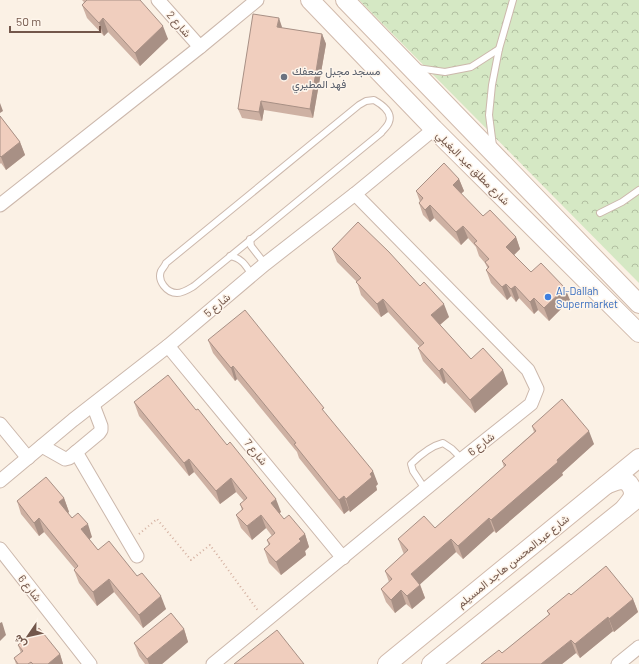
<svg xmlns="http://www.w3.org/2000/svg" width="639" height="664" viewBox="0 0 639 664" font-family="Barlow,Vazirmatn,sans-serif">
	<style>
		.park { fill: url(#park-crowns) }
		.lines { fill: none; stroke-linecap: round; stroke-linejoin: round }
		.lane-casing { stroke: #ccb8ac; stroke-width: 8 }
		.street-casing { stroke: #ccb8ac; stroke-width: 15 }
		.secondary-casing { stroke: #d1baac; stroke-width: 20 }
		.path { stroke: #d4b1a1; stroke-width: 2; stroke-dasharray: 1 3; stroke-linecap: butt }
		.lane { stroke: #fff; stroke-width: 6 }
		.street { stroke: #fff; stroke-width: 13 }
		.secondary { stroke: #fff; stroke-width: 18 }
		.wall { fill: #ceb1a3 }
		.shaded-wall { fill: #a89085 }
		.building { fill: #f0cebe; stroke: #a89085 }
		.worship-dot { fill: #6b7280; stroke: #fef5eb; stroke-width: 1.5 }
		.shop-dot { fill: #3f7fe0; stroke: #fef5eb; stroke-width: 1.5 }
		.labels { text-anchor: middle; stroke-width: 3; stroke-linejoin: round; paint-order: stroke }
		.street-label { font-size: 11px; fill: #73574b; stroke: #fef5eb }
		.worship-label { font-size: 11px; fill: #5b616d; stroke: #fef5eb; text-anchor: start }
		.shop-label { font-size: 11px; fill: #366cbe; stroke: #fef5eb; text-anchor: start }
	</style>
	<defs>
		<pattern id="park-crowns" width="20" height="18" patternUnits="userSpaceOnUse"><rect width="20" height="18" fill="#d5e8c4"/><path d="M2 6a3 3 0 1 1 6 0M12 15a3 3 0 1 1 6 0" fill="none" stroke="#b1bfa1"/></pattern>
	</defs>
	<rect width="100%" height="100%" fill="#fbf1e5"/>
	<polygon class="park" points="359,0 639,0 639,283"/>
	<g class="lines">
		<defs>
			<g id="lane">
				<polyline points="417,68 445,72 471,67 499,49"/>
				<path d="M374 100C381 104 393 112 389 122 388 126 383 130 381 133L194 286C189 289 183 293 177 293 167 293 157 281 161 271 162 269 165 266 166 263L359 105 366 101Z"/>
				<polyline points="493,146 489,115 492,85 499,49 513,0"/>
				<polyline points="600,213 622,202 639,190"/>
				<polyline points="250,239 251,246 265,264"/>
				<path d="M230 256C242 258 246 266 252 275"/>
				<path d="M425 489 413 471 411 464C420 455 431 446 443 443L452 449 462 459"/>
			</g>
			<g id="street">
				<polyline points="158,0 200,47"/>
				<polyline points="0,205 200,47 257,0"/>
				<polyline points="168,346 343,558"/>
				<polyline points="0,424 28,458"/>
				<polyline points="42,446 65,459 69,458 99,433 101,430 101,426 93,405"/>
				<polyline points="76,452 137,556"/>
				<polyline points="0,481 73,420 168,346 265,264 355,194 434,129"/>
				<polyline points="0,549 90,664"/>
				<polyline points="213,664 462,459 531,404 537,389 528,370 355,194"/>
				<polyline points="618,664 639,647"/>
			</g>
			<g id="secondary">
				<polyline points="310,0 434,129 639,333"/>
				<polyline points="345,0 639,304"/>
				<path d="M606 485C611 483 617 480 622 480 630 481 635 491 632 498 630 502 626 506 624 509"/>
				<polyline points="387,664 639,458"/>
				<polyline points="431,664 639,497"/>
			</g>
		</defs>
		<use href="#lane" class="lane-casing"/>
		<use href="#street" class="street-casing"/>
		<use href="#secondary" class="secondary-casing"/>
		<polyline class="path" points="139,534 157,519 191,560 210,545 259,612"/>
		<use href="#lane" class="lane"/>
		<use href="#street" class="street"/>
		<use href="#secondary" class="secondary"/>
	</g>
	<g class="wall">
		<polygon points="82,0 140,0 168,39 140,66 108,32 104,36 87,18 82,5 84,2"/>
		<polygon points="282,27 282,28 322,34 326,44 313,118 264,110 262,121 242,118 238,109"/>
		<polygon points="0,116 20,142 25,155 6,170 1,163 0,164"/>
		<polygon points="459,179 464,191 461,194 483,216 516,237 520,249 514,255 531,272 570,300 549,321 538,310 534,314 519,298 516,302 511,296 507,300 491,283 486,270 488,269 485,263 479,256 476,247 468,238 461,245 434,218 430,222 423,215 419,203 420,202 416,191"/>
		<polygon points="332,249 449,317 440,325 471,359 508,384 475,413 446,382 444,384 423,361 418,348 420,347 388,312 381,317 361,295 357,282 337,262"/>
		<polygon points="208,340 378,484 376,486 377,490 350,512 349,510 344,514 299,458 297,452 237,379 235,381 213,353"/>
		<polygon points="134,402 281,512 279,513 284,519 305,534 309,547 305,551 306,555 281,575 269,563 264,549 269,546 267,540 272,536 266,528 252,540 241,528 236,515 242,510 240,504 244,501 236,492 220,504 194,472 189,476 139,416"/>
		<polygon points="532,426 594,444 562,473 563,475 496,533 494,531 463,559 456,552 420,584 425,598 412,609 406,604 395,613 386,602 381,589 389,582 385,571 404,554 403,552 398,539 435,528 504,467 502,461 534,432"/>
		<polygon points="64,498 69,512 68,513 72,518 92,537 89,539 98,550 137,576 166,609 143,628 114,592 97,606 79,583 74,570 75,569 44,532 39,536 21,514 17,501"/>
		<polygon points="571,595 633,599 638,612 614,632 613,631 580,658 576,653 562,664 481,664 502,653 549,615 547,611"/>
		<polygon points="184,629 188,642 162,664 145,664 139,656 134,643"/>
		<polygon points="18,645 60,654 63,664 16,664 14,658 21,653"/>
	</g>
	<g class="shaded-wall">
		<polygon points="103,18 108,32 104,36 99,23"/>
		<polygon points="279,18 282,27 281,36 277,27"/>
		<polygon points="163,26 168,39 140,66 135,53"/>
		<polygon points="322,34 326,44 313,118 310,109"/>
		<polygon points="261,101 264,110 262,121 259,112"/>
		<polygon points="0,103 3,111 0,113"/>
		<polygon points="20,142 25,155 6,170 1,157"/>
		<polygon points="459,179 464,191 457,197 453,185"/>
		<polygon points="430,205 434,218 430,222 425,210"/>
		<polygon points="463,226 468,238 461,245 456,232"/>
		<polygon points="516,237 520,249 510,259 506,247"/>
		<polygon points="506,284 511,296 507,300 502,287"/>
		<polygon points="515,286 519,298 516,302 511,289"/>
		<polygon points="565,288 570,300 549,321 544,308"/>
		<polygon points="534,298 538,310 534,314 530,302"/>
		<polygon points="383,299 388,312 381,317 377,304"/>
		<polygon points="444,304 449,317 436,328 431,315"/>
		<polygon points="233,366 237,379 235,381 231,368"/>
		<polygon points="442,368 446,382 444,384 439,371"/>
		<polygon points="503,370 508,384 475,413 470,400"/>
		<polygon points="589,431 594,444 562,473 563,475 496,533 491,520"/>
		<polygon points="189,459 194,472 189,476 184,463"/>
		<polygon points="373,471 378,484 376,486 377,490 350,512 346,499 370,474"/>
		<polygon points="231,478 236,492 220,504 216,491"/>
		<polygon points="344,496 349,510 344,514 339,500"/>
		<polygon points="64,498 69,512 64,516 59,502"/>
		<polygon points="276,499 281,512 276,516 271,503"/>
		<polygon points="261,515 266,528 252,540 247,526"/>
		<polygon points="39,518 44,532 39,536 34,523"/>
		<polygon points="489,518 494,531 463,559 458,546"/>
		<polygon points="88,524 92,537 86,542 81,529"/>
		<polygon points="305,534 309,547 305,551 306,555 281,575 276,562 299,539"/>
		<polygon points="451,539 456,552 416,588 411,574"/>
		<polygon points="109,579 114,592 97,606 93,592"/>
		<polygon points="420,585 425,598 412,609 407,596"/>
		<polygon points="401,590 406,604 395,613 391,600"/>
		<polygon points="161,596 166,609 143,628 139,615"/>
		<polygon points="633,599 638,612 614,632 609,619"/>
		<polygon points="608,617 613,631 580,658 575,644"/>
		<polygon points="2,622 6,635 0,641 0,623"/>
		<polygon points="184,629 188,642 162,664 149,664 147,659"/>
		<polygon points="571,640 576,653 562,664 541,664"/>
		<polygon points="60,654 63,664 48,664"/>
	</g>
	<g class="building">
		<polygon points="87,0 140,0 163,26 135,53 103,18 99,23 82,5"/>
		<polygon points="253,14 279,18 277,27 322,34 310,109 261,101 259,112 238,109"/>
		<polygon points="0,116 20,142 1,157 0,156"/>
		<polygon points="444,163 459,179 453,185 483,216 490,210 516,237 506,247 531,272 541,263 565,288 544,308 534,298 530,302 515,286 511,289 506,284 502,287 486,270 489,267 485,262 489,259 474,243 477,241 463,226 456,232 430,205 425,210 419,203 423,198 416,191"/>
		<polygon points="358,222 389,252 420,286 424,282 444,304 431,315 471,359 483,348 503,370 470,400 442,368 439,371 418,348 424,343 383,299 377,304 356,282 361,278 332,249"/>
		<polygon points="245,310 324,408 322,409 373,471 370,474 372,477 346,499 344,496 339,500 294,444 296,443 233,366 231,368 208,340"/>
		<polygon points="168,375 196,410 198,409 227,445 230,442 276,499 271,503 284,519 289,515 305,534 299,539 301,541 276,562 264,549 270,544 267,540 275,533 261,515 247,526 236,515 243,509 240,504 247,498 231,478 216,491 189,459 184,463 134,402"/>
		<polygon points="562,399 589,431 557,460 558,462 491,520 489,518 458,546 451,539 411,574 420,585 407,596 401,590 391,600 381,589 392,579 385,571 408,550 398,539 424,516 435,528 506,465 502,461 536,431 532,426"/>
		<polygon points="46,477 64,498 59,502 72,518 78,513 88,524 81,529 98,550 109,541 137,576 142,573 161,596 139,615 109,579 93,592 74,570 78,566 39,518 34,523 17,501"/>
		<polygon points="606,566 633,599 609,619 608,617 575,644 571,640 541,664 481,664 499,650 502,653 550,614 547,611 569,593 571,595"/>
		<polygon points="171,613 184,629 147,659 134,643"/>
		<polygon points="39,628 60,654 48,664 33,664 31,662 28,664 18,664 14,658 23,651 18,645"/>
		<polygon points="277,630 304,664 234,664"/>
	</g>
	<circle class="worship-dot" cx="284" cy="77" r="4"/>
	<circle class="shop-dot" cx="548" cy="297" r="4"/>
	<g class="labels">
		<g class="street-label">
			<text transform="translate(179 24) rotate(49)" y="4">شارع 2</text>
			<text transform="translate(473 168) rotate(45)" y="4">شارع مطلق عيد البغيلي</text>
			<text transform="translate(217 305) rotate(-40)" y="4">شارع 5</text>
			<text transform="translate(481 444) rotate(-38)" y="4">شارع 6</text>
			<text transform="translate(256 452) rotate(51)" y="4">شارع 7</text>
			<text transform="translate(513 561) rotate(-39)" y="4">شارع عبدالمحسن هاجد المسيلم</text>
			<text transform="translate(30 588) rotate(52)" y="4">شارع 6</text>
		</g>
		<g class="worship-label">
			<text x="292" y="75">مسجد مجبل صعفك<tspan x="292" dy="13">فهد المطيري</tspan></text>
		</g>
		<g class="shop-label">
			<text x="556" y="295">Al-Dallah<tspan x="556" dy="13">Supermarket</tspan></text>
		</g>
	</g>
	<g transform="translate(28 636) rotate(236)" stroke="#fef5eb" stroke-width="3" paint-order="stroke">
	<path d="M0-3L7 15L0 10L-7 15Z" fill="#73574b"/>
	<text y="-6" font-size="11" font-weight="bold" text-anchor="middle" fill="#73574b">ش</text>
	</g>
	<path d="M10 26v6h90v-6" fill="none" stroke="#73574b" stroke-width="2"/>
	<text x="16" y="26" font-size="12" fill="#73574b" stroke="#fef5eb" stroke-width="3" paint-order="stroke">50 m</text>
</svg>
